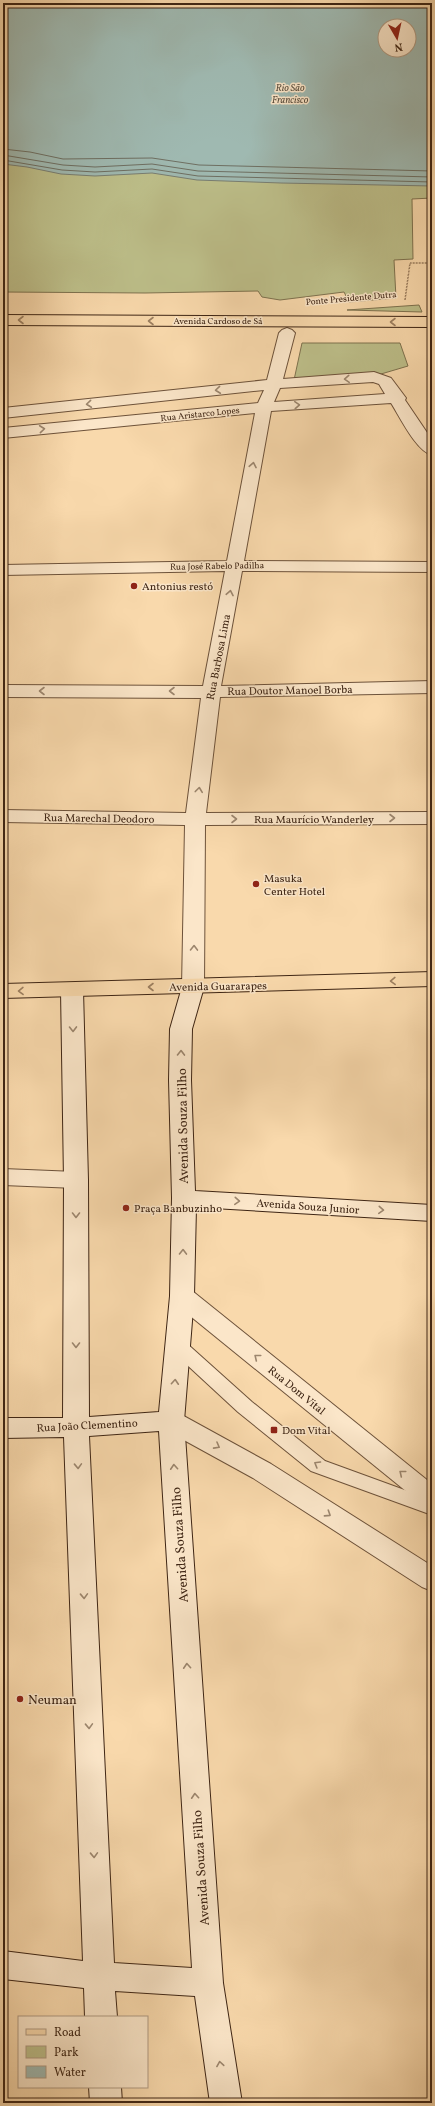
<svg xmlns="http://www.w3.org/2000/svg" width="435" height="2106" viewBox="0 0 435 2106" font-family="Vollkorn,serif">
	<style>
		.green { fill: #bdbf8a; stroke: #7e724f }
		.water { fill: #9fb9b1; stroke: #787e72; fill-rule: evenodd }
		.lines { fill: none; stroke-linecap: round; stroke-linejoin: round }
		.shore { stroke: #6e6f62; stroke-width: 1 }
		.lane-casing { stroke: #6d523a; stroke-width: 2 }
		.street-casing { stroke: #6d523a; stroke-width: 2 }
		.secondary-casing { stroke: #3e2514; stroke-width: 2 }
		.primary-casing { stroke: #3e2514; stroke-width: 2 }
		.highway-casing { stroke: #3e2514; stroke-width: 2 }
		.path { stroke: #3e2514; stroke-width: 1.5; stroke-dasharray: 0.5 1; stroke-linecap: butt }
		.lane { fill: #fbe6c9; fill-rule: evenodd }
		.street { fill: #fbe6c9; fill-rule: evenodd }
		.secondary { fill: #fbe6c9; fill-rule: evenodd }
		.primary { fill: #f9d9ac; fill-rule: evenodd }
		.highway { fill: #f9d9ac; fill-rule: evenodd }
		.oneway { stroke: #9c7f60 }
		.oneway2 { stroke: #9c866e }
		.poi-dot { fill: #8f2418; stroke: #fbe6c9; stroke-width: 1.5 }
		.labels { text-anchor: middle; stroke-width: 3; stroke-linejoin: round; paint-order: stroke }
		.far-street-label { font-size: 9px; fill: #3e2514; stroke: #fbe6c9 }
		.far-water-label { font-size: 10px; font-style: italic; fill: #564a3b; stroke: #fbe6c9 }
		.poi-label { font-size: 11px; fill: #3e2514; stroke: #fbe6c9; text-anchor: start }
		.street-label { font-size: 11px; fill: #3e2514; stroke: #fbe6c9 }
		.near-street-label { font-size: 13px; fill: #3e2514; stroke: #fbe6c9 }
		.near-poi-label { font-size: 13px; fill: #3e2514; stroke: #fbe6c9; text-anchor: start }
	</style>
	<rect width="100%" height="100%" fill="#f9d9ac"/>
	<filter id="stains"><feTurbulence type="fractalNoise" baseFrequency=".005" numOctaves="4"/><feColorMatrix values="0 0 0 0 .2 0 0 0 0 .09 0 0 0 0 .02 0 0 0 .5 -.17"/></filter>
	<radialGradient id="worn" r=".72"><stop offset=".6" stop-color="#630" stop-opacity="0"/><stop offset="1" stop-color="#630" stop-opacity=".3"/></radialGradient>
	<g class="green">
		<polygon points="3,120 432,152 432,198 412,199 413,259 394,260 396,298 349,302 344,292 280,300 262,297 258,291 145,293 3,292"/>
		<polygon points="419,305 422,312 347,310"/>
		<polygon points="302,343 400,343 408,366 381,374 294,380"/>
	</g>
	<path class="water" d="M3 3H432V186L281 183 197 180 152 173 95 176 61 174 27 167 3 164ZM385 26H409V50H385Z"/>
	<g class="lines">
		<g class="shore">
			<polyline points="3,149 30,152 63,159 152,158 199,165 432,171"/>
			<polyline points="3,155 63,165 95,167 152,164 198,171 432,177"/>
			<polyline points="3,160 62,170 95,172 152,169 198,176 432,182"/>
		</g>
		<defs>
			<polygon id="lane" points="178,1339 184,1341 252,1402 325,1461 432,1500 432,1515 311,1471 238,1412 172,1351 169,1346 172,1341"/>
			<g id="street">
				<path d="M287 328 292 330 295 333 283 379 374 372 391 378 406 398 405 400 432 440V455C416 451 400 417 391 403L271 411 244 561 432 562V572L242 571 221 686 432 681V693L220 697 206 813 432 812V824L205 825 204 987 201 992 193 994 185 992 182 987 185 825 3 822V810L186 813 201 698 3 697V685L203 686 225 571 3 575V565L227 561 255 413 3 438V428L258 403 264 390 3 418V408L267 380 279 333 282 330ZM373 382 379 384 385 394 274 402 280 388Z"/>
				<polygon points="3,1169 76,1172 84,1174 88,1180 84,1186 76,1188 3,1185"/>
				<polygon points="182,1287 191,1290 432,1484 432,1508 423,1505 173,1302 170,1296 173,1290"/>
				<polygon points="171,1412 180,1414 271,1464 432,1566 432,1591 422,1587 253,1478 162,1428 158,1421 162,1414"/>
			</g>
			<g id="secondary">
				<path d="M193 980 201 982 204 987 192 1029 191 1080 195 1191 432 1205V1221L196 1207 194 1296 184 1421 223 1983 242 2103H210L195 1996 115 1991 117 2017H85L84 1988 3 1979V1951L83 1961 64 1437 3 1438V1418H63L64 1180 61 990 64 985 72 983 80 985 83 990 88 1180 89 1417 159 1412 170 1296 172 1198 169 1080 170 1029 182 987 185 982ZM159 1431 192 1968 114 1963 89 1436Z"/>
				<polygon points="89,2087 121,2087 122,2103 90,2103"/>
			</g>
			<polygon id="primary" points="432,972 432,986 3,998 3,984"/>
			<polygon id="highway" points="3,315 432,317 432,327 3,325"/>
		</defs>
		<use href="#lane" class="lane-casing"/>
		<use href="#street" class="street-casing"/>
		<use href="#secondary" class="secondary-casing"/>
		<use href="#primary" class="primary-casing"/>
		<use href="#highway" class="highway-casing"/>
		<polyline class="path" points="405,300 410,263 432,263"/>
		<use href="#lane" class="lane"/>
		<use href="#street" class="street"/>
		<use href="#secondary" class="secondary"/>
		<use href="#primary" class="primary"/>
		<use href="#highway" class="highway"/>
	</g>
	<defs><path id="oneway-chevron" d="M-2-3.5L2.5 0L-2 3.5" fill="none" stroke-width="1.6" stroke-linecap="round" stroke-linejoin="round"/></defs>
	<g class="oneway">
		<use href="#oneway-chevron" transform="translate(21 320) rotate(-180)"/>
		<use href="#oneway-chevron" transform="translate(151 321) rotate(-180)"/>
		<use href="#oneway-chevron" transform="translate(393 322) rotate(-180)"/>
		<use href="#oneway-chevron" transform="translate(393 981) rotate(178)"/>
		<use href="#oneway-chevron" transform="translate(151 987) rotate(180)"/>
		<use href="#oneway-chevron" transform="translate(21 991) rotate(179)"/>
	</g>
	<g class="oneway2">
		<use href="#oneway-chevron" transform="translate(347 379) rotate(176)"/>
		<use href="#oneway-chevron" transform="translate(218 390) rotate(174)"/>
		<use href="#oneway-chevron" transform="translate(89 404) rotate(174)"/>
		<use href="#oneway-chevron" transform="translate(297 405) rotate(-4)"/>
		<use href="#oneway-chevron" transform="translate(42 429) rotate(-6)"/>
		<use href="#oneway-chevron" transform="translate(253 465) rotate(-79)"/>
		<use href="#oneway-chevron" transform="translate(230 593) rotate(-79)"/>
		<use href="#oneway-chevron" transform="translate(42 691) rotate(-180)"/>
		<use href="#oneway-chevron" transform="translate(172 691) rotate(-180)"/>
		<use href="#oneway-chevron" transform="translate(199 790) rotate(-83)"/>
		<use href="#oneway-chevron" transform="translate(392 818)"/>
		<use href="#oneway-chevron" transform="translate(234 819)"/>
		<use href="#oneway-chevron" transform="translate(194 948) rotate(-89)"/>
		<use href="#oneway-chevron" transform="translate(73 1029) rotate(89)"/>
		<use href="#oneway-chevron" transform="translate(181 1053) rotate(-89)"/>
		<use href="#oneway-chevron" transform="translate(237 1201) rotate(4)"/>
		<use href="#oneway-chevron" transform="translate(381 1210) rotate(4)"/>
		<use href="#oneway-chevron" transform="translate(76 1215) rotate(90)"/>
		<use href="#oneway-chevron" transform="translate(183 1252) rotate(-89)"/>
		<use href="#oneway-chevron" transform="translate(76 1345) rotate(90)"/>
		<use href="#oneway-chevron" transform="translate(257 1357) rotate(-141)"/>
		<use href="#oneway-chevron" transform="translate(175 1382) rotate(-86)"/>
		<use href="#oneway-chevron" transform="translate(217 1446) rotate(29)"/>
		<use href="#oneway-chevron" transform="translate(317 1464) rotate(-149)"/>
		<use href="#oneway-chevron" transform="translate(78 1466) rotate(88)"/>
		<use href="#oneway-chevron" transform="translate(174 1467) rotate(-94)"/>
		<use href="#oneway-chevron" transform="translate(402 1473) rotate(-141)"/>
		<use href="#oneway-chevron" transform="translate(328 1514) rotate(33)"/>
		<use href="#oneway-chevron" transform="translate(84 1596) rotate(88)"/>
		<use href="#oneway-chevron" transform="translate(187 1666) rotate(-94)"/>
		<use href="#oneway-chevron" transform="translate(89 1726) rotate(88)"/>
		<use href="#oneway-chevron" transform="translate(195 1796) rotate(-94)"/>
		<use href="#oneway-chevron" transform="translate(94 1855) rotate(88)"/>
		<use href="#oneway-chevron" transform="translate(220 2064) rotate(-99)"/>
	</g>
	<g class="poi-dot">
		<circle cx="134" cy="586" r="4"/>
		<circle cx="256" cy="884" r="4"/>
		<circle cx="126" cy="1208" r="4"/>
		<rect x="270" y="1426" width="8" height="8" rx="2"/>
		<circle cx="20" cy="1699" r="4"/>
	</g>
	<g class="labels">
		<g class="far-street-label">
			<text transform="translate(351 298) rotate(-5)" y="3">Ponte Presidente Dutra</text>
			<text x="218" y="324">Avenida Cardoso de Sá</text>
			<text transform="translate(200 414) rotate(-6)" y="3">Rua Aristarco Lopes</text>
			<text transform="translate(217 566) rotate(-1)" y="3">Rua José Rabelo Padilha</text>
		</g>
		<g class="far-water-label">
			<text x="290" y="91">Rio São<tspan x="290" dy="12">Francisco</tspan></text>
		</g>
		<g class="poi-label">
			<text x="142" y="590">Antonius restó</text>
			<text x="264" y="882">Masuka<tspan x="264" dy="13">Center Hotel</tspan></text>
			<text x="134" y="1212">Praça Banbuzinho</text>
			<text x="282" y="1434">Dom Vital</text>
		</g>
		<g class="street-label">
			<text transform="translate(218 657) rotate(-79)" y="4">Rua Barbosa Lima</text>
			<text transform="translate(290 690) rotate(-1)" y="4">Rua Doutor Manoel Borba</text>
			<text transform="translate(99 818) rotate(1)" y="4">Rua Marechal Deodoro</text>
			<text x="314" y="823">Rua Maurício Wanderley</text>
			<text transform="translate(218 986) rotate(-1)" y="4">Avenida Guararapes</text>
			<text transform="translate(308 1206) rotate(4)" y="4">Avenida Souza Junior</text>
			<text transform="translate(297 1390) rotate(39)" y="4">Rua Dom Vital</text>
			<text transform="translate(87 1425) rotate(-3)" y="4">Rua João Clementino</text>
		</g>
		<g class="near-street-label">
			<text transform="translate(182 1126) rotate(-91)" y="5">Avenida Souza Filho</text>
			<text transform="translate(179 1545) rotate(-94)" y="5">Avenida Souza Filho</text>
			<text transform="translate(200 1868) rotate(-94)" y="5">Avenida Souza Filho</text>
		</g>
		<g class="near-poi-label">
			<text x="28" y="1704">Neuman</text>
		</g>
	</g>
	<rect width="435" height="2106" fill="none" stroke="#f9d9ac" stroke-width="16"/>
	<rect x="4" y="4" width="427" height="2098" fill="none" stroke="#3e2514" stroke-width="2"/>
	<rect x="8" y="8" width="419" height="2090" fill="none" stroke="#3e2514"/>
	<rect x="18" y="2016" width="130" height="72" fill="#fbe6c9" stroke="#af9981"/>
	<rect x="26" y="2029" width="20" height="6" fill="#f9d9ac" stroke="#af9981"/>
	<text x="54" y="2036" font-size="12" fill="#3e2514">Road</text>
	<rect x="26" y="2046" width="20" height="12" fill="#bdbf8a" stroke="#af9981"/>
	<text x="54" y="2056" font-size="12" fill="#3e2514">Park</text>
	<rect x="26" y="2066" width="20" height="12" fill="#9fb9b1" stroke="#af9981"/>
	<text x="54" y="2076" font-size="12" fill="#3e2514">Water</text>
	<g transform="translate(397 38) rotate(171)"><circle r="19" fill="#fbe6c9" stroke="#af9981"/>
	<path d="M0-3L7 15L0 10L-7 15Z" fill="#8f2418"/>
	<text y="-6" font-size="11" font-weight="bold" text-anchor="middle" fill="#3e2514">N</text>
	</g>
	<rect width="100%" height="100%" filter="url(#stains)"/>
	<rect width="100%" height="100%" fill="url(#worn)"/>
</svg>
